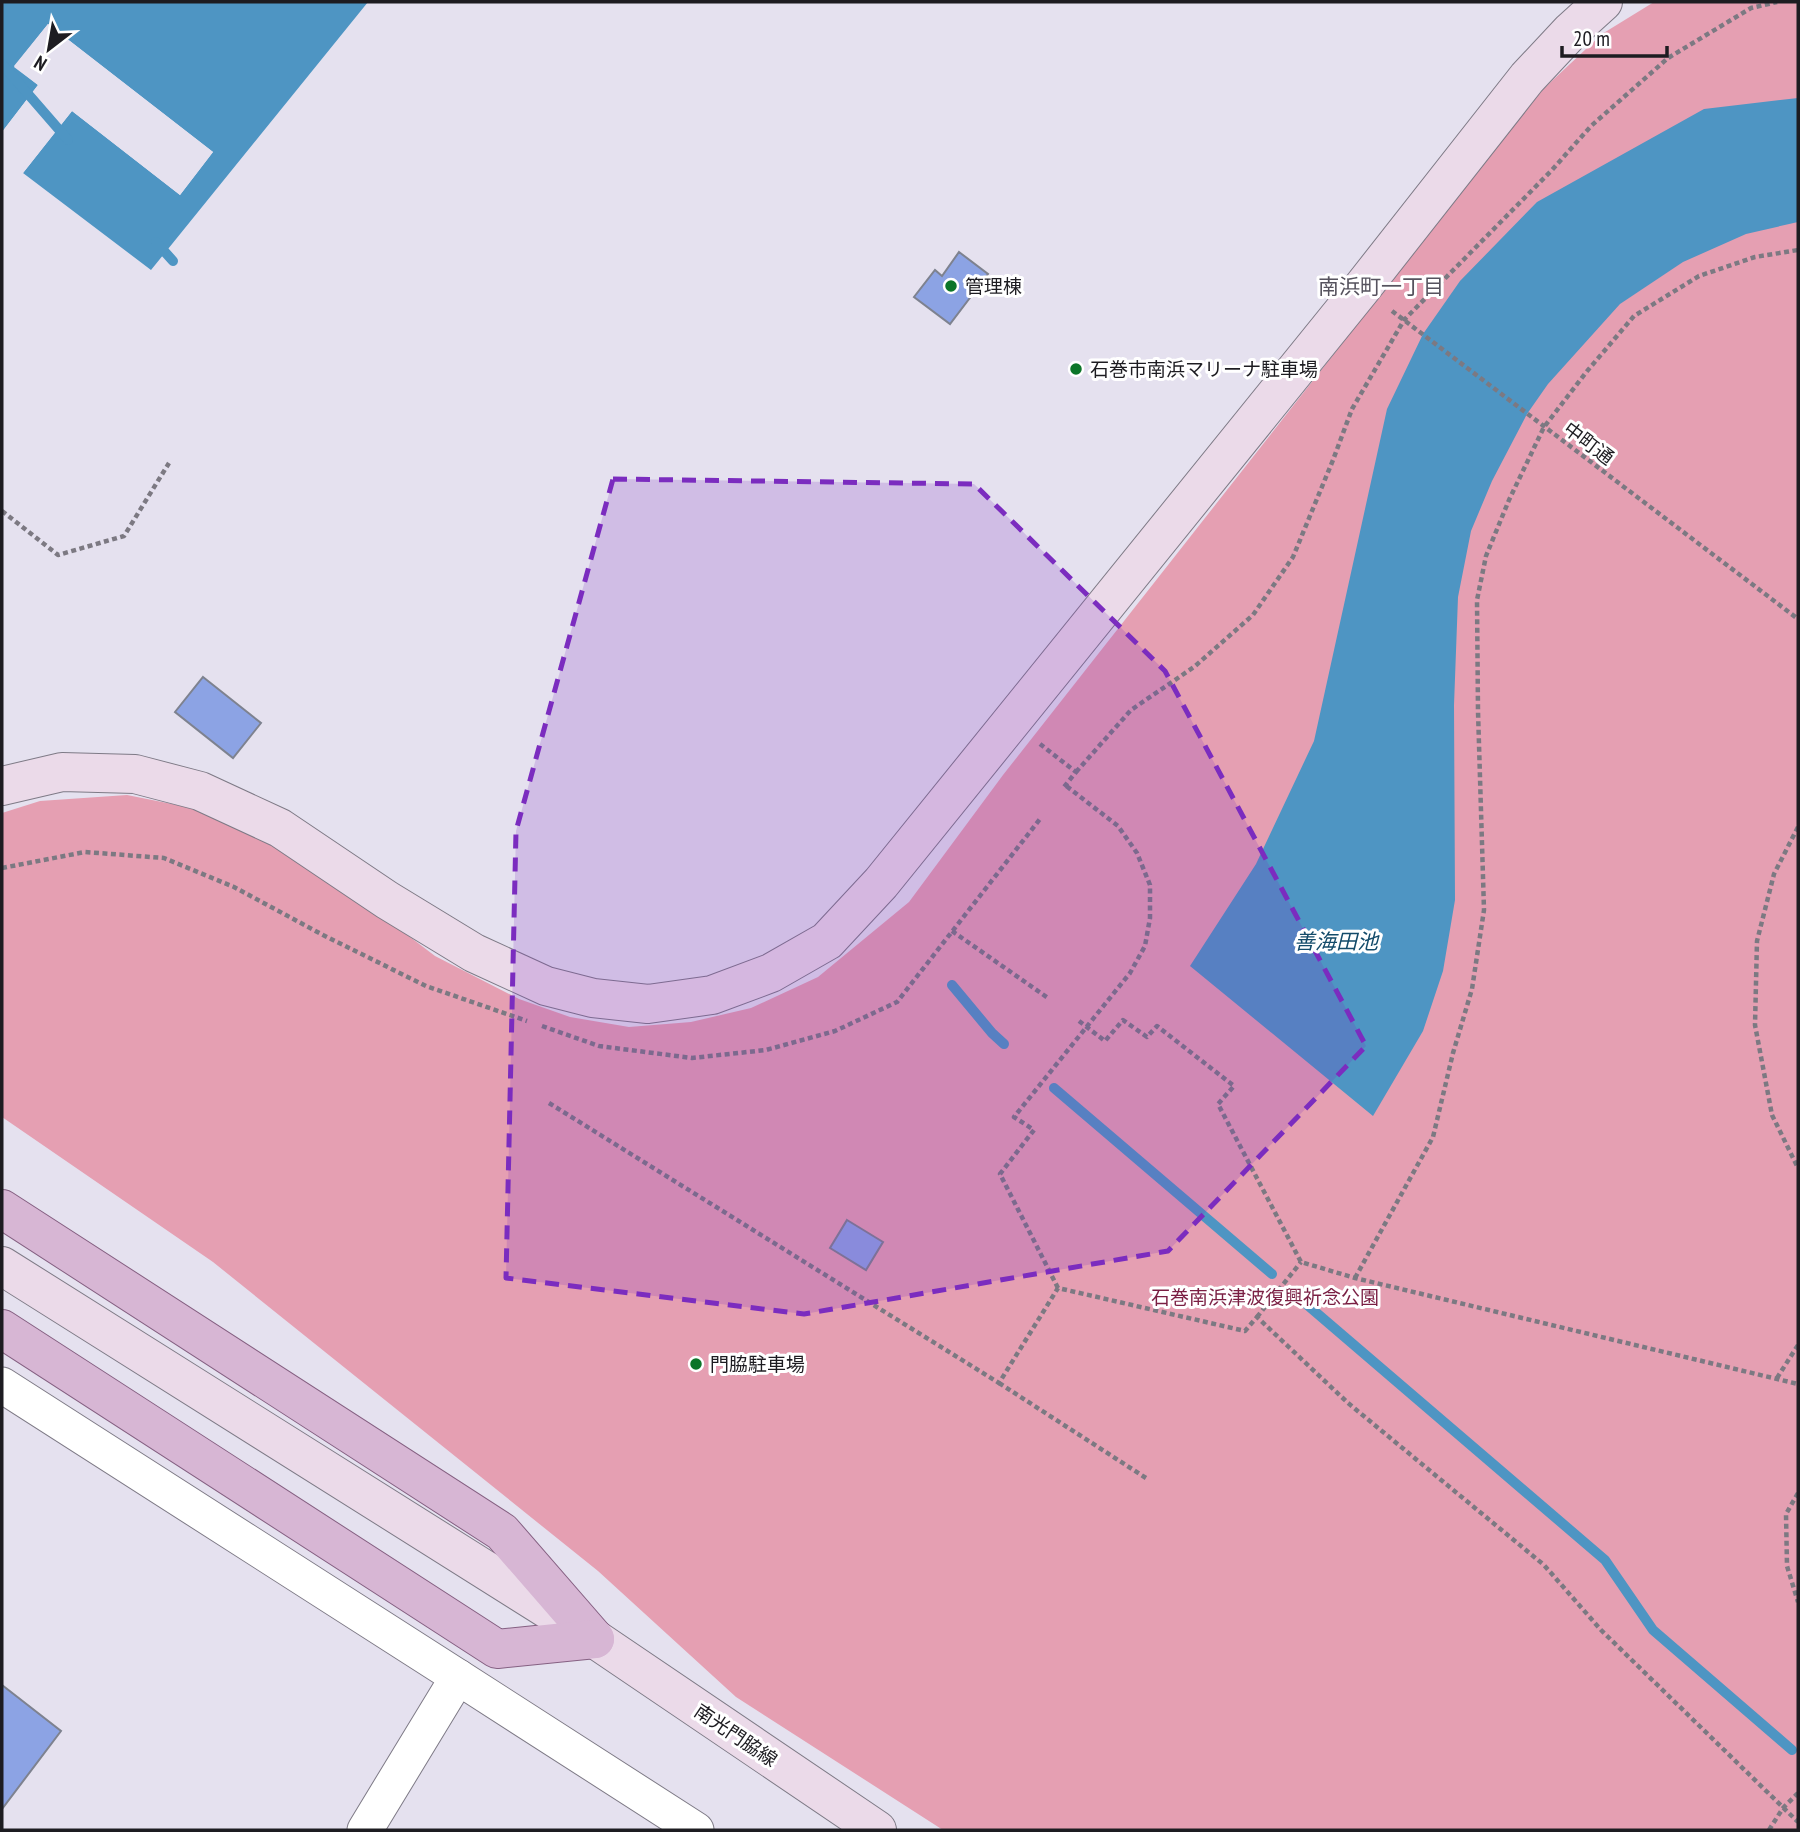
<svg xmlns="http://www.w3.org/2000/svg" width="1800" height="1832" viewBox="0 0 1800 1832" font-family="'PT Sans Narrow','Noto Sans JP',sans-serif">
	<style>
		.green { fill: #e59fb2 }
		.water { fill: #4e95c3 }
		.pier { fill: #e5e1ef }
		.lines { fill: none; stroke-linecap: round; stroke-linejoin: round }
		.stream { stroke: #4e95c3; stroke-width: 10 }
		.building { fill: #8ca3e4; stroke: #7e828f; stroke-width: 2 }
		.street-casing { stroke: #7e7a86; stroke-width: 37 }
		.secondary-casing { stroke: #7e7a86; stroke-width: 40 }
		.primary-casing { stroke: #856082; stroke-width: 40 }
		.path { stroke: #7c7982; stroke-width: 4.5; stroke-dasharray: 5 3.5; stroke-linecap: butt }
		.street { stroke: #fff; stroke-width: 35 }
		.secondary { stroke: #ebdae9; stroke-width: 38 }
		.primary { stroke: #d7b6d4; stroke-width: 38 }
		.marked { fill: #7b2cbf; fill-opacity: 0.2; stroke: #7b2cbf; stroke-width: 5; stroke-dasharray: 14 9; stroke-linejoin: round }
		.poi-dot { fill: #0b7528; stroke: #fff; stroke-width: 2.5 }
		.labels { text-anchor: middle; stroke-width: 6; stroke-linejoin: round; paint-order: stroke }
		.poi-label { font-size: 19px; fill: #1d1c21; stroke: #fff; text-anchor: start }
		.street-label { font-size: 19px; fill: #1d1c21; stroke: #fff }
		.park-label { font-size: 19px; fill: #7a1f43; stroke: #fff }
		.neighbourhood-label { font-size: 21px; fill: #56535e; stroke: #fff }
		.water-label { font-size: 21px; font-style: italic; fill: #134b6a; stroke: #fff }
	</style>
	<rect width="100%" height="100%" fill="#e5e1ef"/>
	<polygon class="green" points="1654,2 1798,2 1798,1830 943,1830 736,1697 598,1571 213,1262 2,1117 2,813 40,801 127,795 202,810 264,841 351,892 435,956 519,999 570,1017 629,1027 691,1022 751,1008 818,977 909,902 1003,775 1539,93 1602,34"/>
	<g class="water">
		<polygon points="2,2 368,2 151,270 23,173 72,111 180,195 213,152 48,24 14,66 38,85 2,132"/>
		<polygon points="1798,98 1798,222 1746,234 1683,262 1620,304 1548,384 1527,414 1492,481 1471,531 1458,597 1454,705 1455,900 1443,971 1423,1031 1373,1116 1190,966 1256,864 1314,741 1387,409 1423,334 1460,281 1537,202 1704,109"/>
	</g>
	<polygon class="pier" points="48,24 213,152 180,195 72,111 23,173 21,171 72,107 180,190 208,153 49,29 19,66 41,83 42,86 5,134 2,136 2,132 38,85 14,67"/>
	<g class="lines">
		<g class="stream">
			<polyline points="2,64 68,140"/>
			<polyline points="156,242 173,261"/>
			<polyline points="952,985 992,1033 1004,1044"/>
			<polyline points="1054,1088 1272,1274"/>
			<polyline points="1291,1291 1605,1560 1653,1630 1792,1750"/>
		</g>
	</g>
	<g class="building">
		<polygon points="959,252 988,274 950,324 914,297 935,270 942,276"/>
		<polygon points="203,677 261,723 233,758 175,712"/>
		<polygon points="847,1220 883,1242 866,1270 830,1248"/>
		<polygon points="2,1685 61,1731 2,1809"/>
	</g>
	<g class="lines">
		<defs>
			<g id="street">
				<polyline points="2,1385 458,1677"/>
				<polyline points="365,1830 458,1677 696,1830"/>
			</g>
			<g id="secondary">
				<polyline points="2,786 62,772 135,774 200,791 280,828 387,900 474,953 546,986 593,998 648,1004 712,995 771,973 827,941 881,883 1362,288 1527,78 1571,31 1603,2"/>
				<polyline points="2,1266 595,1639 877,1830"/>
			</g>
			<g id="primary">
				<polyline points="2,1209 502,1532 595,1639"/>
				<polyline points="2,1329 497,1649 595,1639"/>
			</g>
		</defs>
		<use href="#street" class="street-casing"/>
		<use href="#secondary" class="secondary-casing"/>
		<use href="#primary" class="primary-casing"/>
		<g class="path">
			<polyline points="1392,311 1798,619"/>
			<polyline points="2,511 58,555 124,536 169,463"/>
			<polyline points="1040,744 1076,772 1064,787"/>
			<polyline points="1076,772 1131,710 1194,667 1253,615 1293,557 1333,460 1352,409 1404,320 1552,170 1591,126 1668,58 1751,8 1777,2"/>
			<polyline points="1798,827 1774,874 1757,941 1755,1025 1772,1115 1798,1168"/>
			<polyline points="2,868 85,852 164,858 234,887 323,935 426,986 527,1021"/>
			<polyline points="952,931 1048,998"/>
			<polyline points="1079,1021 1105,1041 1123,1020 1147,1037 1157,1026 1234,1086 1218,1104 1301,1262 1355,1278 1798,1384"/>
			<polyline points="542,1026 599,1046 692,1058 766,1050 835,1031 897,1002 1040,819"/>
			<polyline points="549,1103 999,1383 1058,1288 1245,1331 1257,1317 1348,1403 1544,1565 1601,1630 1798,1822"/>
			<polyline points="1355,1278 1433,1137 1453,1053 1472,989 1484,910 1478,711 1477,600 1486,556 1509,500 1544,427 1588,370 1634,316 1699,276 1755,257 1798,250"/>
			<polyline points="1058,1288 1000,1174 1034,1130 1014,1117 1130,973 1145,946 1150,918 1150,885 1137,853 1118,826 1065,785"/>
			<polyline points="1257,1317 1301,1262"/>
			<polyline points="1777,1378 1798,1345"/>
			<polyline points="999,1383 1146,1478"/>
			<polyline points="1798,1493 1786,1514 1787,1566 1798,1602"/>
			<polyline points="1769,1830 1783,1808 1798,1793"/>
		</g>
		<use href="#street" class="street"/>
		<use href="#secondary" class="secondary"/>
		<use href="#primary" class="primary"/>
	</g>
	<path class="marked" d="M613 479 974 484 1165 671 1366 1046 1168 1251 804 1314 506 1278 516 831Z"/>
	<g class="poi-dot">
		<circle cx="951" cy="286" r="7"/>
		<circle cx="1076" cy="369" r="7"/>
		<circle cx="696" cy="1364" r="7"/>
	</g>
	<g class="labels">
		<g class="poi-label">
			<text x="965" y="293">管理棟</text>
			<text x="1090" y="376">石巻市南浜マリーナ駐車場</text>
			<text x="710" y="1371">門脇駐車場</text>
		</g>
		<g class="street-label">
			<text transform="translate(1589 443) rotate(37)" y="7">中町通</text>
			<text transform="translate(736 1735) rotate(34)" y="7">南光門脇線</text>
		</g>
		<g class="park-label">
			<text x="1265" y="1304">石巻南浜津波復興祈念公園</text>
		</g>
		<g class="neighbourhood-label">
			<text x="1381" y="294">南浜町一丁目</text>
		</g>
		<g class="water-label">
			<text x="1336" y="949">善海田池</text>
		</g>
	</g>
	<rect width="1800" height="1832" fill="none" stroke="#1d1c21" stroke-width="7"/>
	<g transform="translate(49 49) rotate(211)" stroke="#ffffff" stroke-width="5" paint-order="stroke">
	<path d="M0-5L12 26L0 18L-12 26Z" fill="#1d1c21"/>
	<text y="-10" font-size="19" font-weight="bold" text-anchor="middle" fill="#1d1c21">N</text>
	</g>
	<path d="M1562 46v10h105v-10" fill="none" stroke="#1d1c21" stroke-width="3.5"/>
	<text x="1573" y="46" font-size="21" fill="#1d1c21" stroke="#ffffff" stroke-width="5" paint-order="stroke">20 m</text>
</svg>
